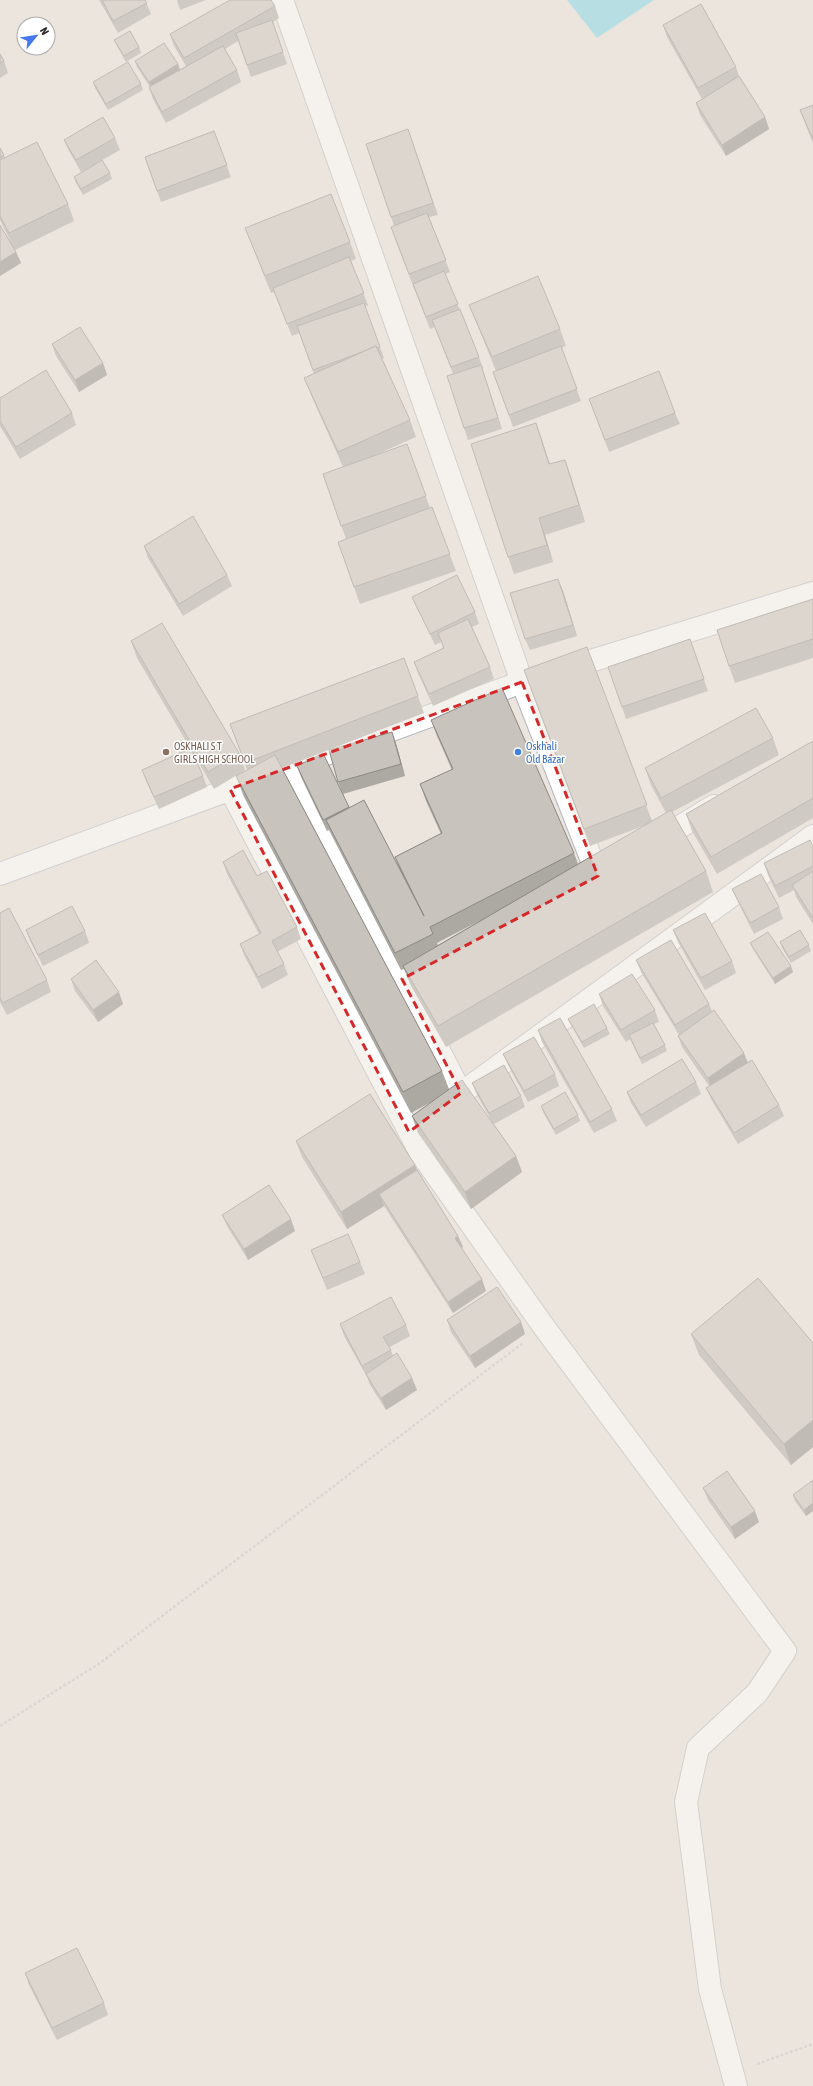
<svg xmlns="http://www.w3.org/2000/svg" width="813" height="2086" viewBox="0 0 813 2086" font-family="'Asap Condensed',sans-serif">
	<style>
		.water { fill: #76d8e9 }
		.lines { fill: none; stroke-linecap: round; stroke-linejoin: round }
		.minor-casing { stroke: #b1b5be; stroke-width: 24 }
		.path { stroke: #c4c4c4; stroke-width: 2.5; stroke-dasharray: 3 2; stroke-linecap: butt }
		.minor { stroke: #fff; stroke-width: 22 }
		.wall { fill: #aca8a2; fill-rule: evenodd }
		.shaded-wall { fill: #8c8884 }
		.building { fill: #c8c3bc; stroke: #8c8884 }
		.marked { fill: none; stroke: #d62828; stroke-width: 3; stroke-dasharray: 8 5; stroke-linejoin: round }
		.education-dot { fill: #8d6e63; stroke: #fff; stroke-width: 1.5 }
		.shop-dot { fill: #3f7fe0; stroke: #fff; stroke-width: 1.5 }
		.labels { text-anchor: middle; stroke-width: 3; stroke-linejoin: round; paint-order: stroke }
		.education-label { font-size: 11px; fill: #785e54; stroke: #fff; text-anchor: start }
		.shop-label { font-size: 11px; fill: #366cbe; stroke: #fff; text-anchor: start }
	</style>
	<rect width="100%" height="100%" fill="#ece5de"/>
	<polygon class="water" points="567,0 654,0 597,38"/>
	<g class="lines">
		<defs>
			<g id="minor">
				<polyline points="282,0 522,682 598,876"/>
				<polyline points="290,768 402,979 433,963"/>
				<polyline points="230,789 420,1152 544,1327 785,1651 757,1693 698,1748 686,1802 710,1989 736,2086"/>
				<polyline points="655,842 714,806"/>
				<polyline points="0,874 522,682 813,593"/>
				<polyline points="402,979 461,1093"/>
				<polyline points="444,1106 813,836"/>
			</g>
		</defs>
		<use href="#minor" class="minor-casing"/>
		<g class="path">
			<polyline points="0,1726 100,1663 523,1343"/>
			<polyline points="757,2064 813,2044"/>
		</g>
		<use href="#minor" class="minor"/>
	</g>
	<g class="wall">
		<polygon points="99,0 145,0 151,14 118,33"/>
		<polygon points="177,0 206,0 180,10"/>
		<polygon points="275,6 279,18 273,22 287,64 251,77 238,41 225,49 237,70 241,82 166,123 153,99 149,87 150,87 137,67 135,61 178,64 180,70 186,66 174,46 170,34"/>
		<polygon points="663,25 736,67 739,76 765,117 769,129 726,156 700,115 696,103 702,99 667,37"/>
		<polygon points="114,40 139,47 141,53 126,62 117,46"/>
		<polygon points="0,54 4,61 8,73 0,78"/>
		<polygon points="93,82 141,84 143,90 108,110 95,88"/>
		<polygon points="813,105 813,143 808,131 800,110"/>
		<polygon points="408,129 438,215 429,217 450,272 445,274 479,357 483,368 482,369 502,429 468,440 464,428 453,374 435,327 430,329 417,296 395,239 394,226 366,144"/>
		<polygon points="214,131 231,177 161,202 145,157"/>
		<polygon points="115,138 120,150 81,172 69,151 64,140"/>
		<polygon points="0,148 5,158 68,204 74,221 15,250 21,263 0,276 0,225 12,244 0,220"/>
		<polygon points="110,173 112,179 83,195 76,183 74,177"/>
		<polygon points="245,228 350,242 356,259 351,261 368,305 365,307 384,358 382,359 410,420 416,437 373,456 407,444 430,508 432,507 456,571 360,604 338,542 346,539 323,474 343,467 311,395 304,378 314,374 299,333 292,336 274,292 271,293"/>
		<polygon points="469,305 560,329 566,346 561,348 581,401 513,427 493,372 496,371 476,322"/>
		<polygon points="52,344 103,363 107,375 79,392 56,356"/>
		<polygon points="0,398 72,413 76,425 20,459 0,426"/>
		<polygon points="589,399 675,413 680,424 609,452"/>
		<polygon points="536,423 550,464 565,460 571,477 585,522 545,535 553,562 514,574 508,557"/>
		<polygon points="144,546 227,575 232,586 183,616 148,558"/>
		<polygon points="563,591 577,636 530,650 525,639"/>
		<polygon points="412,597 475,612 479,624 472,627 490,667 494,679 433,706 418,673 414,662 443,648 441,642 435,645 417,608"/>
		<polygon points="813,599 813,658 735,683 729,666"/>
		<polygon points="690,639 708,691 626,719 622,707"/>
		<polygon points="131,641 239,753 245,770 214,789 193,753 203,776 207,787 159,809 146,781 142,770 190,748 137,658"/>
		<path d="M587 647 652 821 666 813 651 785 645 768 773 738 779 755 672 812 706 871 713 892 446 1047 411 986 404 969 401 970 332 836 329 830 327 831 301 777 297 766 349 807 399 867 395 857 441 834 426 801 420 784 452 770 437 736 431 720 574 853 578 864 646 825 590 846 530 687ZM481 920 438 945 437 943Z"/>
		<polygon points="404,658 424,713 282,768 442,1071 449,1089 491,1120 477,1095 472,1083 521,1096 525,1107 494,1124 516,1156 522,1172 471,1209 418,1133 412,1116 433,1101 411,1113 244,797 236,776 247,770 230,724"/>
		<polygon points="392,732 396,744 405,776 343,794 338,782"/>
		<polygon points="813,741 813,818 717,874 692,831 686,814"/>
		<polygon points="813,846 813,924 796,897 794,890 779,898 768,875 764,863"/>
		<polygon points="223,862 257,876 297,927 301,939 277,952 284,964 288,975 262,989 244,955 240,944 259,934 227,874"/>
		<polygon points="732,889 779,907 783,919 754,934 737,900"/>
		<polygon points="0,913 47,980 51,992 7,1015 0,1002"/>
		<polygon points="26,930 85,931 89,943 43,966 30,941"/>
		<polygon points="673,930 732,961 736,973 705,990 678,942"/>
		<polygon points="780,942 809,945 811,951 791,963 782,948"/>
		<polygon points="750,943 793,972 775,984 753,949"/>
		<polygon points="636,960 709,1004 712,1011 748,1062 779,1105 784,1116 738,1144 711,1099 706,1088 709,1086 682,1047 678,1036 679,1035 641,972"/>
		<polygon points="71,979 123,1004 98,1022 75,991"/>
		<polygon points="599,994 655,1010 659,1022 654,1024 665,1045 667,1051 642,1064 630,1039 626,1042 603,1006"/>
		<polygon points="568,1019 607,1028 610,1034 584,1048 571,1025"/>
		<polygon points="538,1030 612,1109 617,1121 594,1133 542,1042"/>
		<polygon points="503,1054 555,1074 559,1086 528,1102 508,1065"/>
		<polygon points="696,1082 701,1094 646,1127 631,1103 627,1092"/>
		<polygon points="541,1106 578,1115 580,1121 556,1135 543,1112"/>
		<polygon points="296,1141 415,1165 417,1170 458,1236 463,1247 462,1248 486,1291 453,1313 384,1206 347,1229 302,1157"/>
		<polygon points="222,1215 295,1231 248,1260 227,1226"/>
		<polygon points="311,1250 360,1262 365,1274 327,1290"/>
		<polygon points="447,1320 521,1322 525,1334 475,1368 451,1332"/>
		<polygon points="340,1324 406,1325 410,1336 390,1347 393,1356 412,1378 417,1390 386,1410 370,1385 367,1377 344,1336"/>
		<polygon points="691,1334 813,1343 813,1447 791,1465 699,1355"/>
		<polygon points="813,1480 813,1511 806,1516 795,1501 793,1495"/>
		<polygon points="703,1488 759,1522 735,1539 708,1500"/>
		<polygon points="25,1973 104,2003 108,2015 57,2040 29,1985"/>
	</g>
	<g class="shaded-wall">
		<polygon points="178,64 180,70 151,88 149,82"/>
		<polygon points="765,117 769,129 726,156 722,145"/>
		<polygon points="16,252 21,263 0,276 0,262"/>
		<polygon points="103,363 107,375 79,392 75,380"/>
		<polygon points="481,365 485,377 502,429 498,418"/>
		<polygon points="536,423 542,440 555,481 549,464"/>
		<polygon points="565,460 571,477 585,522 579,505"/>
		<polygon points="539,518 545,535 553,562 547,545"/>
		<polygon points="558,579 563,591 577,636 573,625"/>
		<polygon points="392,732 396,744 405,776 401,764"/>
		<polygon points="791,966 793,972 775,984 773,978"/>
		<polygon points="119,992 123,1004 98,1022 93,1010"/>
		<polygon points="744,1053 748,1064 712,1090 708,1078"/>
		<polygon points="516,1156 522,1172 471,1209 465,1192"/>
		<polygon points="415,1165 421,1182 379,1194 384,1206 347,1229 341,1212"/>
		<polygon points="291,1219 295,1231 248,1260 244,1249"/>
		<polygon points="458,1236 463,1247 459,1250 455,1238"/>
		<polygon points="482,1279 486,1291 453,1313 448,1302"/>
		<polygon points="521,1322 525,1334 475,1368 470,1356"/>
		<polygon points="412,1378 417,1390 386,1410 381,1398"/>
		<polygon points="813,1420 813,1447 791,1465 784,1444"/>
		<polygon points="813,1503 813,1511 806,1516 804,1510"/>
		<polygon points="755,1511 759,1522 735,1539 731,1527"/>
	</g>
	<g class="building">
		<polygon points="102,0 145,0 147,3 113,21"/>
		<polygon points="230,0 271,0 275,6 184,58 170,34"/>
		<polygon points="701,4 736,67 698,88 663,25"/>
		<polygon points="272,20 283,52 247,65 236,33"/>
		<polygon points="130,31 139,47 124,56 114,40"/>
		<polygon points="164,43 178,64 149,82 135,61"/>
		<polygon points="223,46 237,70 162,112 149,87"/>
		<polygon points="0,54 4,61 0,63"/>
		<polygon points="128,62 141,84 106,104 93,82"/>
		<polygon points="739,76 765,117 722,145 696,103"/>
		<polygon points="813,105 813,139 800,110"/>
		<polygon points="103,117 115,138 76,160 64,140"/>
		<polygon points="408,129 433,203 391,217 366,144"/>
		<polygon points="214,131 227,165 157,191 145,157"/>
		<polygon points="37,142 68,204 9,233 0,216 0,160"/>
		<polygon points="0,148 4,155 0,157"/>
		<polygon points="102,160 110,173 81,189 74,177"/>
		<polygon points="331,194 350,242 265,276 245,228"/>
		<polygon points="427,213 446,260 409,274 391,227"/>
		<polygon points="0,225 16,252 0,262"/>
		<polygon points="349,257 364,293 287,324 273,288"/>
		<polygon points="444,271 458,304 426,317 413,284"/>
		<polygon points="538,276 560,329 492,357 469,305"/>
		<polygon points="364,303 380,347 376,348 376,346 357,354 313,370 297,326"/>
		<polygon points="460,309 479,357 451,367 432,320"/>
		<polygon points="80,327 103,363 75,380 52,344"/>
		<polygon points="376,346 410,420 338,452 304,378"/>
		<polygon points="561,346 577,389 509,415 493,372"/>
		<polygon points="481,365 498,418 464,428 447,376"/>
		<polygon points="46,370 72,413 16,447 0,421 0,398"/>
		<polygon points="659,371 675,413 605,440 589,399"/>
		<polygon points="536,423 549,464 565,460 579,505 539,518 547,545 508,557 471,444"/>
		<polygon points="407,444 426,496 341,526 323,474"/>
		<polygon points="432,507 450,554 354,587 338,542"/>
		<polygon points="193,516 227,575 179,604 144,546"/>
		<polygon points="457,575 475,612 430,634 412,597"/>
		<polygon points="558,579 573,625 525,639 510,593"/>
		<polygon points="813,599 813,639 729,666 717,630"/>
		<polygon points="468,619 490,667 429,694 414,662 444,648 438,633"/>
		<polygon points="162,623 239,753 208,772 131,641"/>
		<polygon points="690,639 704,679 622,707 608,667"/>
		<polygon points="587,647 647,805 584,829 524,670"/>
		<polygon points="404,658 418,696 245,763 230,724"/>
		<polygon points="502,688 574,853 430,927 433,934 395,953 326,820 364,800 424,916 395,857 442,833 420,784 453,769 431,720"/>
		<polygon points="756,708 773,738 661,798 645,768"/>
		<polygon points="392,732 401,764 338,782 329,750"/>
		<polygon points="813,741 813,798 711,857 686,814"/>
		<polygon points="191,748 203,776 154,797 142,770"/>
		<polygon points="323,753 349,807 323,820 297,766"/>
		<polygon points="275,755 442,1071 403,1092 236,776"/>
		<polygon points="671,810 706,871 438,1026 403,966"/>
		<polygon points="810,840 813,846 813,866 775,886 764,863"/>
		<polygon points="243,850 257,876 267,871 297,927 272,941 284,964 258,977 240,944 261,933 223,862"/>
		<polygon points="813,871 813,918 792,885"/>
		<polygon points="761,874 779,907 750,923 732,889"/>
		<polygon points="72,906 85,931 38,955 26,930"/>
		<polygon points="9,908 47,980 3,1003 0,998 0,913"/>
		<polygon points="705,913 732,961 701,978 673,930"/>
		<polygon points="800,930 809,945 789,957 780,942"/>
		<polygon points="768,932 791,966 773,978 750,943"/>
		<polygon points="671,940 709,1004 675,1025 636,960"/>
		<polygon points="96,960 119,992 93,1010 71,979"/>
		<polygon points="632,974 655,1010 621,1030 599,994"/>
		<polygon points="594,1004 607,1028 582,1042 568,1019"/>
		<polygon points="714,1010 744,1053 708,1078 678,1036"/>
		<polygon points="560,1018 612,1109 590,1122 538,1030"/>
		<polygon points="653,1023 665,1045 640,1058 629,1035"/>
		<polygon points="534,1037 555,1074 524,1091 503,1054"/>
		<polygon points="682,1059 696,1082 641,1115 627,1092"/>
		<polygon points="752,1060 779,1105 734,1133 706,1088"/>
		<polygon points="504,1065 521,1096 489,1113 472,1083"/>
		<polygon points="462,1080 516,1156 465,1192 412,1116"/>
		<polygon points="565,1092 578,1115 554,1129 541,1106"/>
		<polygon points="370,1094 415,1165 341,1212 296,1141"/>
		<polygon points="417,1170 458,1236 455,1238 482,1279 448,1302 379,1194"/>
		<polygon points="269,1185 291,1219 244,1249 222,1215"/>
		<polygon points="348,1234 360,1262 323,1278 311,1250"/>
		<polygon points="758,1278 813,1343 813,1420 784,1444 691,1334"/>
		<polygon points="497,1287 521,1322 470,1356 447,1320"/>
		<polygon points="391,1297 406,1325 383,1337 391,1350 362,1366 340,1324"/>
		<polygon points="397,1353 412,1378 381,1398 366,1374"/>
		<polygon points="727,1471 755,1511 731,1527 703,1488"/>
		<polygon points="813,1480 813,1503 804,1510 793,1495"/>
		<polygon points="77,1948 104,2003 52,2028 25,1973"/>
	</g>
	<path d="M0 0H813V2086H0ZM522 682 598 876 402 979 461 1093 409 1132 230 789Z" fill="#ece5de" fill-opacity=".55" fill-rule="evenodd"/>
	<path class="marked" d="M522 682 598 876 402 979 461 1093 409 1132 230 789Z"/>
	<circle class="education-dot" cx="166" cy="752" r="4"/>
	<circle class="shop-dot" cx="518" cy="752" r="4"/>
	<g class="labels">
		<g class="education-label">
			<text x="174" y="750">OSKHALI S T<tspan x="174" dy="13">GIRLS HIGH SCHOOL</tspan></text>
		</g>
		<g class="shop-label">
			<text x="526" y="750">Oskhali<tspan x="526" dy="13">Old Bazar</tspan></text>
		</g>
	</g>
	<g transform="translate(36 36) rotate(60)"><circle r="19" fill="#ffffff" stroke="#aaaaaa"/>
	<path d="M0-3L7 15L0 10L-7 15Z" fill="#4679f1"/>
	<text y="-6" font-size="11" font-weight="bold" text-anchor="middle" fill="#2b2b2b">N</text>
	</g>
</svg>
